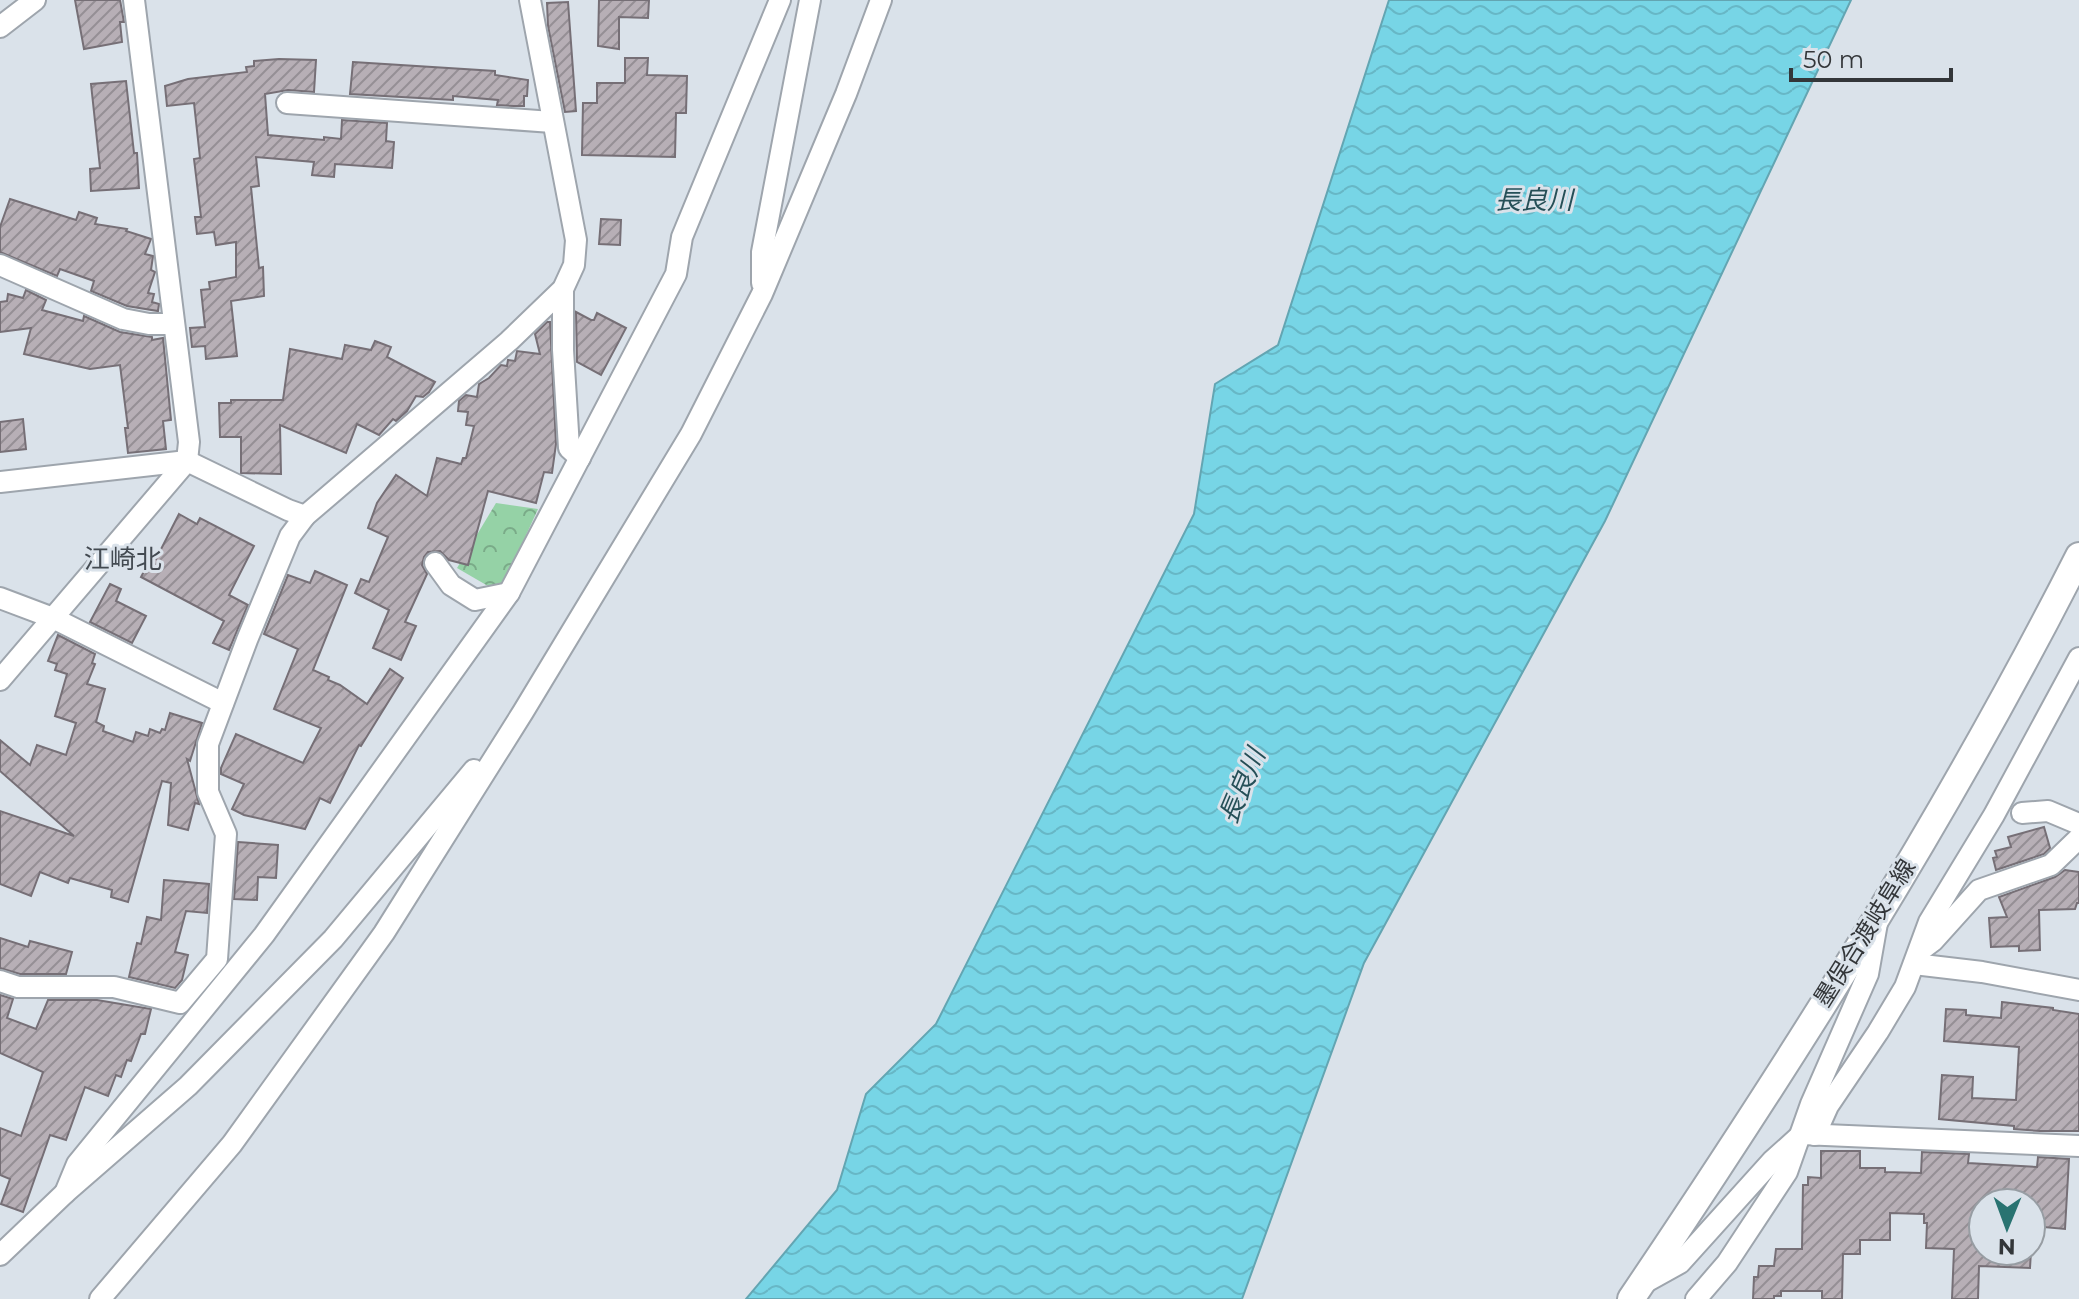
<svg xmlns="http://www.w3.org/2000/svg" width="2079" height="1299" viewBox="0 0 2079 1299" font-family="Montserrat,'Noto Sans JP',sans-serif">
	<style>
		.park { fill: url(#park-crowns) }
		.water { fill: url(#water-waves); stroke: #63a5b2; stroke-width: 2 }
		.building { fill: url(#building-hatch); stroke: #766f76; stroke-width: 2 }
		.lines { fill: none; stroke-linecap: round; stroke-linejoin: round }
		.minor-casing { stroke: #9ea5ad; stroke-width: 24 }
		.major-casing { stroke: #9ea5ad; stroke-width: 30 }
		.minor { stroke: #fff; stroke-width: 20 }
		.major { stroke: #fff; stroke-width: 26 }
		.labels { text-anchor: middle; stroke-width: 6; stroke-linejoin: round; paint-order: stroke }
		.street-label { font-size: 24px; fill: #333639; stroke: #dae2ea }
		.water-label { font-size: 26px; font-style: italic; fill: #254f57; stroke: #dae2ea }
		.neighbourhood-label { font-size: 26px; fill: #434a51; stroke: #dae2ea }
	</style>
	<defs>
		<pattern id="park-crowns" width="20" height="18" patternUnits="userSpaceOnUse" patternTransform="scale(2)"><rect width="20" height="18" fill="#95d2a6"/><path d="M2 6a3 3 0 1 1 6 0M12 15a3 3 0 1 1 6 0" fill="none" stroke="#7aab88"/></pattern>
		<pattern id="water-waves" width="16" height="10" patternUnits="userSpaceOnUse" patternTransform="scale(2)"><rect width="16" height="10" fill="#77d5e6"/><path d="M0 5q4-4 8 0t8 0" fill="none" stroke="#67b7c6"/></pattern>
		<pattern id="building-hatch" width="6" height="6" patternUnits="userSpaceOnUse" patternTransform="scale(2)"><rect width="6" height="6" fill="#b7afb6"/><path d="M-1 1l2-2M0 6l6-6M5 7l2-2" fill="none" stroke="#958f95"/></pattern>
	</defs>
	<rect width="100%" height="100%" fill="#dae2ea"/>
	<polygon class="park" points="496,503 538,509 502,588 488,586 457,568"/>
	<polygon class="water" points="1389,0 1851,0 1605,521 1364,963 1242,1299 746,1299 837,1190 866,1094 936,1024 1194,514 1215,384 1278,345"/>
	<g class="building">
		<polygon points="75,0 120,0 124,22 120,22 122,42 84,49"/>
		<polygon points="599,0 649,0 648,18 619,17 619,49 598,46"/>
		<polygon points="568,2 576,111 565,112 548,26 547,3"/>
		<polygon points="625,58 648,58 647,75 687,76 686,113 676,113 675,157 582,155 583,103 597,103 597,83 625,83"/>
		<polygon points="279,59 316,60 314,92 288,90 265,94 268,135 324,140 324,137 341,139 342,120 387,123 386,141 394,142 392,168 335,164 334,177 312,175 314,162 256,157 259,186 251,187 259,268 263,267 264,296 231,301 237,356 206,359 205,346 192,347 190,328 205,327 201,290 210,289 209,282 236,277 236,242 216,245 214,232 197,234 195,217 201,217 194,159 200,158 194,103 167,106 165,86 188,79 247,72 246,67 254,66 254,61"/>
		<polygon points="353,62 495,71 495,75 528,80 527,96 524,96 524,106 514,106 497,105 498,100 453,96 453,100 350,94"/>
		<polygon points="126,81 134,153 137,153 139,188 91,191 90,169 100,168 91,84"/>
		<polygon points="10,199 76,220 79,212 97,218 95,224 127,229 126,231 151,239 145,254 153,256 151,270 155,272 148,293 154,294 152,302 159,304 158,311 127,306 91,291 94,281 60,269 57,276 0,252 0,227"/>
		<polygon points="601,219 621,220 620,245 599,244"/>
		<polygon points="26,290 46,300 42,310 83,321 84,316 120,332 152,337 152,340 163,338 171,420 163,421 166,449 128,453 125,428 128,428 120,365 90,369 24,354 31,328 0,332 0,302 7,301 8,294 23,298"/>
		<polygon points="576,312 591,320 594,320 597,313 626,328 601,375 577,362"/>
		<polygon points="547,322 550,322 556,444 552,473 544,472 536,503 488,491 468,565 449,560 440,551 428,552 424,557 422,565 427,574 405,622 416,626 401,660 373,648 389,610 355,593 361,579 369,582 388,537 368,528 377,503 396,475 427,496 437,458 461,464 463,458 466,458 474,426 466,425 468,412 458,411 459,401 466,395 477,397 479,384 489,378 501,365 507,366 508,360 515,361 517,351 540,354 535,334"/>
		<polygon points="375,341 391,347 387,357 435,382 429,392 423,397 416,396 407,411 396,421 393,419 379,435 357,424 346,453 280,425 281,474 241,473 241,437 220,437 219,403 231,403 231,400 283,400 290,349 342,359 345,345 371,350"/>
		<polygon points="23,419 26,449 0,452 0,422"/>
		<polygon points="179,514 197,524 200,518 254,546 229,595 248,605 229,650 213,643 224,621 141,577 152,556 156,559"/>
		<polygon points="315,571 347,585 313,670 329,677 328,680 340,685 367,704 390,669 403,678 361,746 359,745 330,803 320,798 305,829 244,815 232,809 244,784 221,774 221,768 236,734 303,763 321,728 274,709 298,649 264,634 288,575 310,583"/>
		<polygon points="110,584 121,589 116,601 146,616 132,643 90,622"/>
		<polygon points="58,635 95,654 92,663 95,664 87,684 105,689 96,722 104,726 103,731 133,742 136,732 148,736 150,729 160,733 162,729 165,730 170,713 202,723 190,761 187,759 199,804 195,803 188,830 168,825 171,783 162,781 128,902 111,897 112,890 70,878 68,883 40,872 31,896 0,884 0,811 74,836 0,771 0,740 30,765 37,745 66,755 76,723 55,716 67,674 55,670 57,664 48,661"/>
		<polygon points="2044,827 2050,848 2044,854 1996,870 1993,858 1997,857 1995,851 2011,847 2008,837"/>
		<polygon points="238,842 278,845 276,878 258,877 257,900 234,899"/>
		<polygon points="2065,870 2079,872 2079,903 2077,903 2075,909 2039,910 2040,950 2019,951 2019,946 1991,947 1989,918 2007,917 1999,897 2055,877"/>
		<polygon points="164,880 209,884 207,913 186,911 175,952 188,955 182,980 175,988 129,977 137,943 141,944 147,917 161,920"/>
		<polygon points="0,938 28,947 30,941 72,952 66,974 20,974 0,968"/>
		<polygon points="0,995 13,999 7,1018 36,1029 48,1000 97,1000 151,1009 145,1034 141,1034 131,1061 127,1060 121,1077 116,1075 108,1096 85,1087 66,1140 50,1135 23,1212 1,1204 10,1179 0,1175 0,1128 21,1136 43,1072 0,1053"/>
		<polygon points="2002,1002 2053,1008 2053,1010 2079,1014 2079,1131 2040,1131 2014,1129 2014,1126 1939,1119 1942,1075 1973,1077 1972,1098 2016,1100 2019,1047 1944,1041 1946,1009 1966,1010 1966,1015 2001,1018"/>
		<polygon points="1821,1151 1860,1151 1860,1168 1885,1168 1885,1172 1921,1173 1922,1152 1969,1154 1968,1163 2037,1167 2038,1157 2069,1159 2065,1229 2031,1226 2031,1203 1980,1203 1978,1251 2031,1251 2030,1268 1979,1266 1978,1299 1952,1299 1954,1249 1926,1248 1927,1223 1924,1223 1924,1214 1890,1213 1890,1240 1860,1240 1860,1254 1843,1254 1842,1299 1822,1299 1822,1291 1781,1291 1781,1296 1774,1296 1774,1299 1753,1299 1754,1277 1758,1277 1759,1266 1774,1266 1776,1249 1802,1249 1803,1185 1808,1185 1808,1177 1821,1178"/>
	</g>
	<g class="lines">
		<defs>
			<g id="minor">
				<polyline points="0,27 35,0"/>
				<polyline points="287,103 552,122"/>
				<polyline points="0,265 123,319 149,324 174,324"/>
				<polyline points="762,283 762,252 810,0"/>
				<polyline points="563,289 563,350 569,448 580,458"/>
				<polyline points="0,482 187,461 288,510 305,516"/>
				<polyline points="435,563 451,585 475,600 509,593"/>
				<polyline points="0,598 53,618 223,703"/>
				<polyline points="0,680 187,461 189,442 134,0"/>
				<polyline points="2022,813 2048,811 2079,824"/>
				<polyline points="1921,950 1933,941 1979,890 2051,865 2079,838"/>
				<polyline points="1914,964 1982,972 2079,990"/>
				<polyline points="0,981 18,987 114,987 180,1003 217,959 226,834 208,792 208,744 247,640 290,536 305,516 509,341 563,289 574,265 576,240 530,0"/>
				<polyline points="1815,1135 1828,1106 1878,1032 1905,987 1929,922 1994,815 2079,658"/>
				<polyline points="65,1193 77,1164 264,935 509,593 676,274 682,237 780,0"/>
				<polyline points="0,1255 65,1193 188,1086 333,939 474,770"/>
				<polyline points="1644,1283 1680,1263 1772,1161 1802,1134 2079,1146"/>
				<polyline points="100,1299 232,1144 384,933 523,712 691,434 762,294 846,94 881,0"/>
				<polyline points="1696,1299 1727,1263 1787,1172 1811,1104 1868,974 1877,923"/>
			</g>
			<path id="major" d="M1631 1299C1792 1060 1949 813 2079 556"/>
		</defs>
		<use href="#minor" class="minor-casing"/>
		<use href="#major" class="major-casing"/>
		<use href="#minor" class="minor"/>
		<use href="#major" class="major"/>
	</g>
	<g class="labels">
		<g class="street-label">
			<text transform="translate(1865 933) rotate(-58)" y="8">墨俣合渡岐阜線</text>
		</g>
		<g class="water-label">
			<text x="1534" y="209">長良川</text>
			<text transform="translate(1242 786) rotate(-67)" y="9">長良川</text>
		</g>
		<g class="neighbourhood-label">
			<text x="123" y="568">江崎北</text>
		</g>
	</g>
	<g transform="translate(2007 1227) rotate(181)"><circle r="38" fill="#dae2ea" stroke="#979da3" stroke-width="2"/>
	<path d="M0-6L14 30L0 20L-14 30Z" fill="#297371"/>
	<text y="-12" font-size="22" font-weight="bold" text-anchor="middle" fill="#333639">N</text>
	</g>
	<path d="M1791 68v12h160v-12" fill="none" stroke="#333639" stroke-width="4"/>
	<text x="1803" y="68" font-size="24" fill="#333639" stroke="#dae2ea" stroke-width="6" paint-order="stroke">50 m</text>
</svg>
